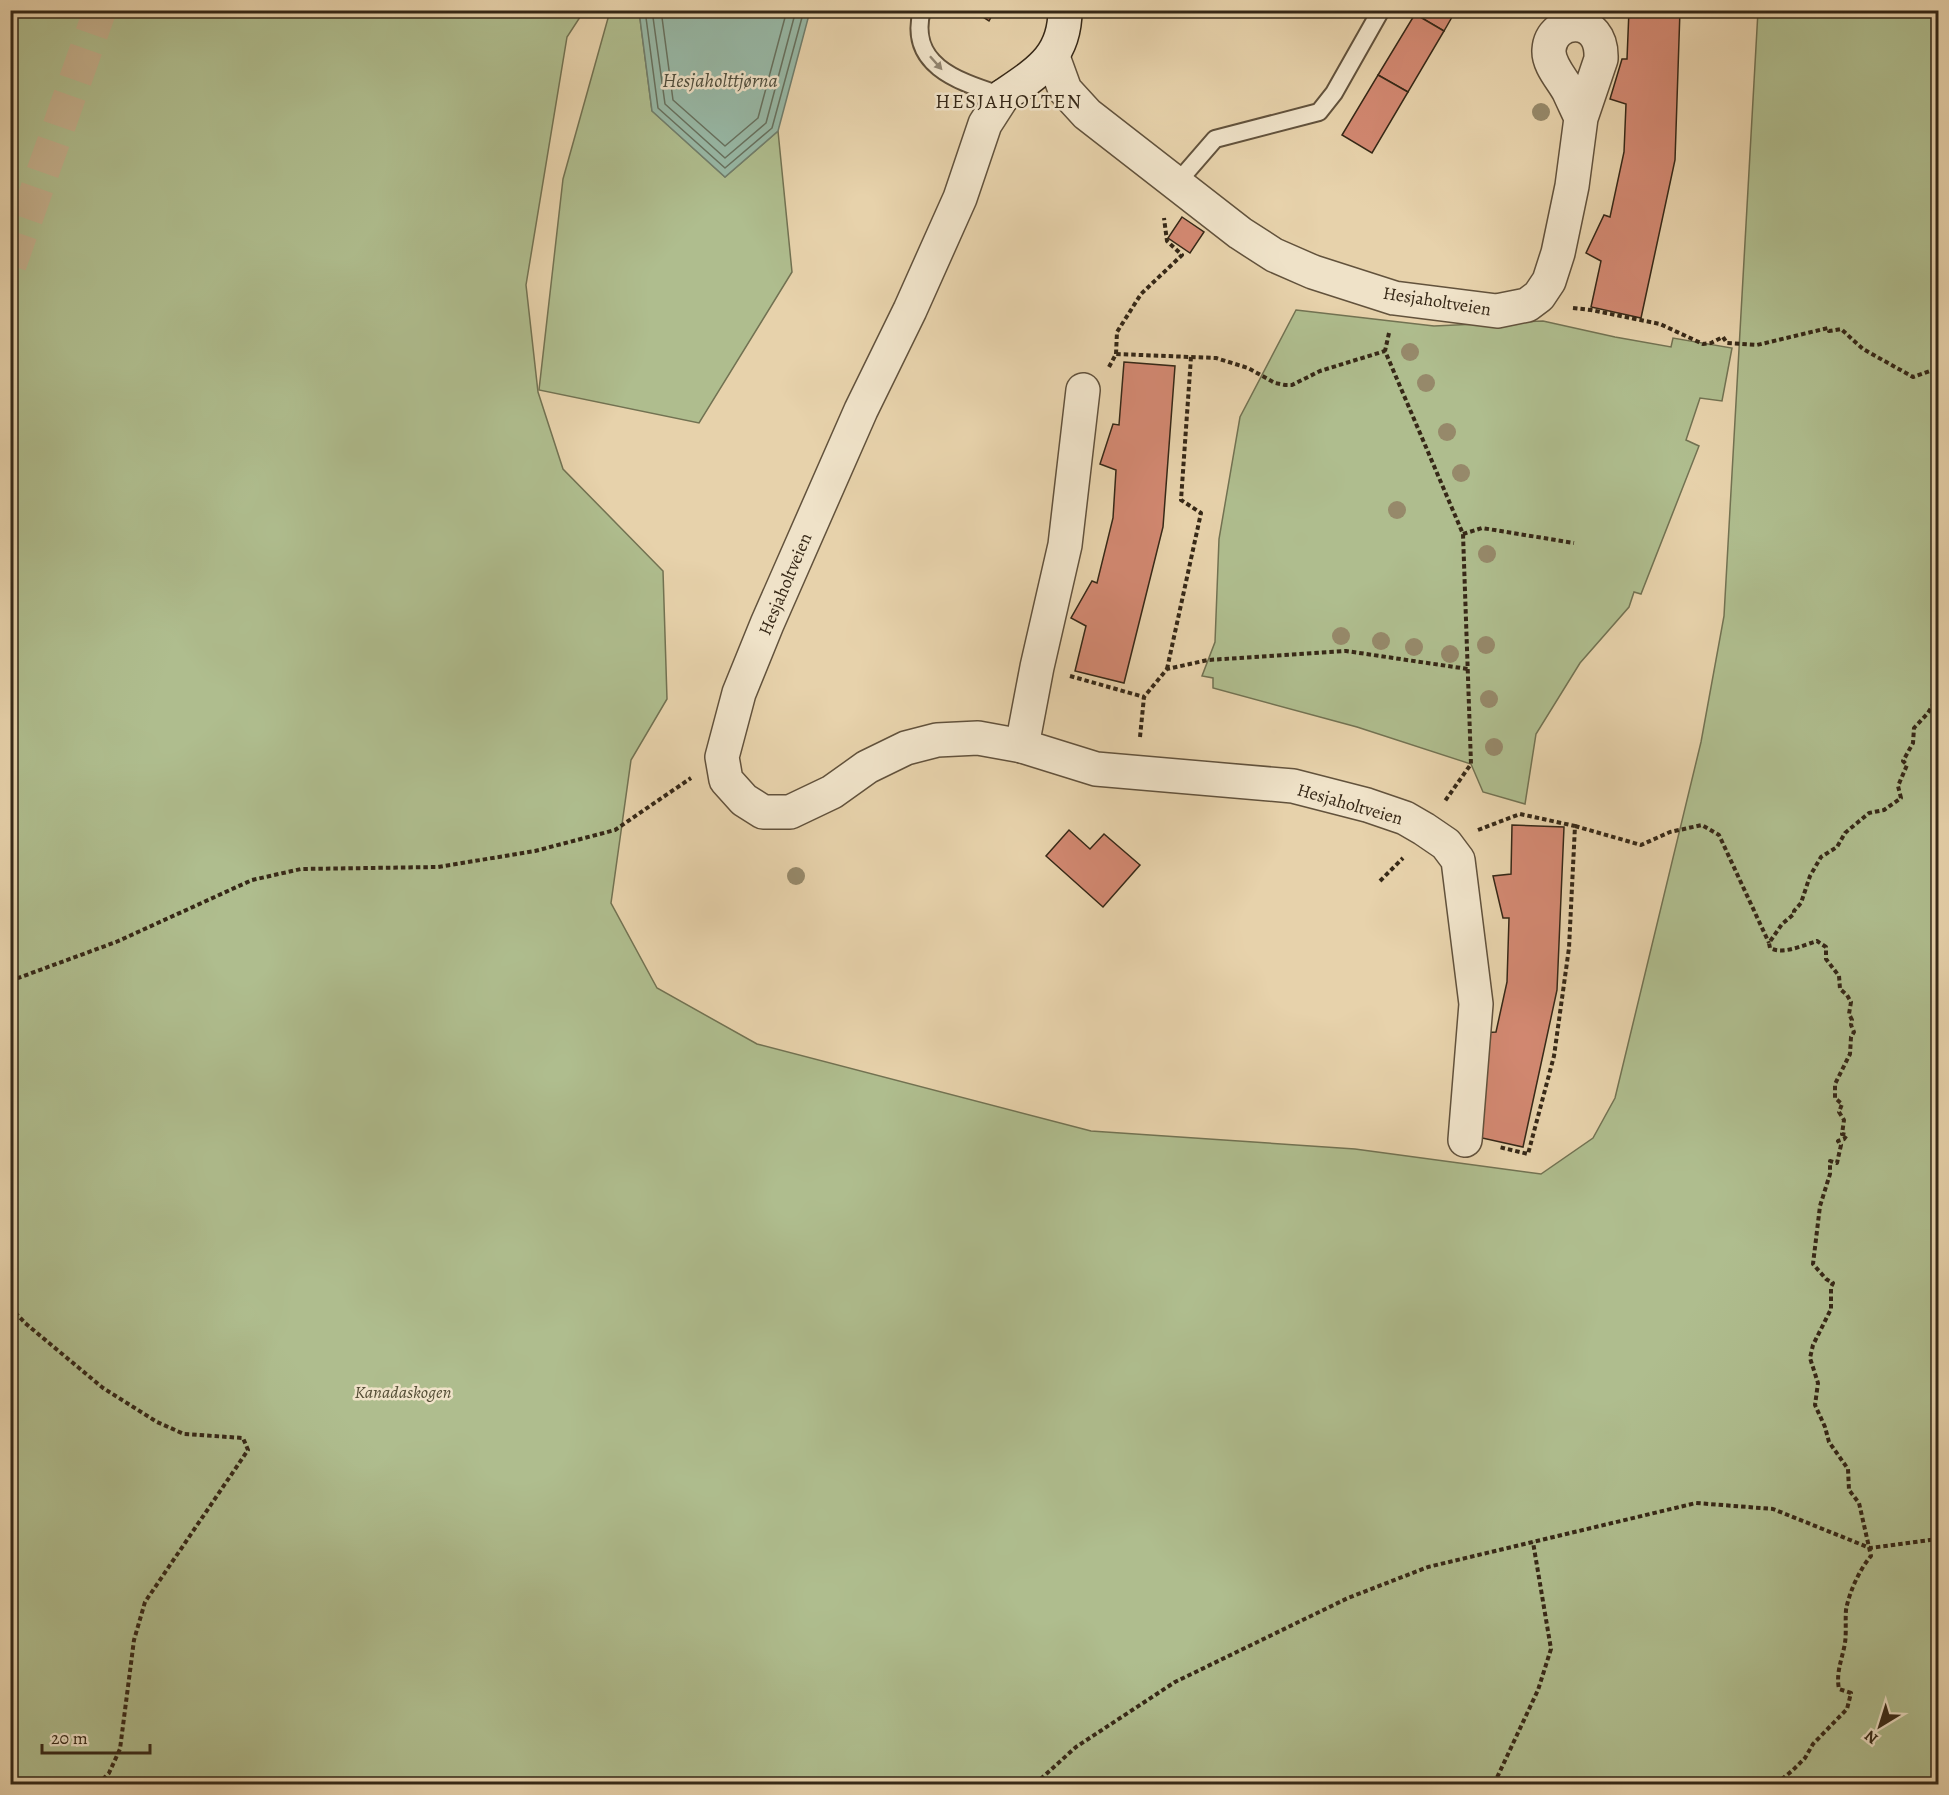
<svg xmlns="http://www.w3.org/2000/svg" width="1949" height="1795" viewBox="0 0 1949 1795" font-family="Alegreya,serif">
	<style>
		.green { fill: #afbd8e; stroke: #727252; stroke-width: 1.5 }
		.water { fill: #97b8a6; stroke: #707e6d; stroke-width: 1.5 }
		.lines { fill: none; stroke-linecap: round; stroke-linejoin: round }
		.shore { stroke: #66705e; stroke-width: 1.5 }
		.building { fill: #d28871; stroke: #362817; stroke-width: 1.5 }
		.primary-tunnel { stroke: #c4b08d; stroke-width: 33; stroke-dasharray: 33 16; stroke-linecap: butt }
		.service-casing { stroke: #62523c; stroke-width: 20 }
		.minor-casing { stroke: #62523c; stroke-width: 36 }
		.secondary-casing { stroke: #362817; stroke-width: 36 }
		.path { stroke: #362817; stroke-width: 4; stroke-dasharray: 4.5 3; stroke-linecap: butt }
		.service { stroke: #efe2c8; stroke-width: 16 }
		.minor { stroke: #efe2c8; stroke-width: 33 }
		.secondary { stroke: #efe2c8; stroke-width: 33 }
		.tree { fill: #96896a }
		.oneway { fill: #928570 }
		.labels { text-anchor: middle; stroke-width: 5; stroke-linejoin: round; paint-order: stroke }
		.street-label { font-size: 18px; fill: #362817; stroke: #efe2c8 }
		.park-label { font-size: 18px; font-style: italic; fill: #544d35; stroke: #efe2c8 }
		.water-label { font-size: 20px; font-style: italic; fill: #4e4c3b; stroke: #efe2c8 }
		.neighbourhood-label { font-size: 20px; letter-spacing: 1.5px; fill: #362817; stroke: #efe2c8 }
	</style>
	<rect width="100%" height="100%" fill="#e7d2ab"/>
	<filter id="stains"><feTurbulence type="fractalNoise" baseFrequency=".00333" numOctaves="4"/><feColorMatrix values="0 0 0 0 .2 0 0 0 0 .09 0 0 0 0 .02 0 0 0 .5 -.17"/></filter>
	<radialGradient id="worn" r=".72"><stop offset=".6" stop-color="#630" stop-opacity="0"/><stop offset="1" stop-color="#630" stop-opacity=".3"/></radialGradient>
	<g class="green">
		<polygon points="10,11 584,11 567,37 526,285 538,392 563,469 663,571 667,699 631,760 611,903 657,988 757,1044 1091,1131 1355,1149 1541,1174 1593,1138 1615,1098 1701,742 1724,616 1758,11 1938,11 1938,1784 11,1784"/>
		<polygon points="610,11 639,11 652,111 725,177 778,131 792,272 699,423 539,390 563,179"/>
		<polygon points="1296,310 1434,326 1543,321 1615,337 1671,347 1673,338 1732,348 1722,401 1700,398 1686,440 1699,446 1641,594 1634,592 1629,607 1580,663 1536,734 1525,804 1483,792 1471,764 1357,727 1213,688 1213,678 1202,676 1215,642 1219,539 1240,417"/>
	</g>
	<polygon class="water" points="639,11 810,11 778,131 725,177 652,111"/>
	<g class="lines">
		<g class="shore">
			<polyline points="645,10 658,108 725,168 772,128 804,10"/>
			<polyline points="652,10 665,104 725,158 766,123 796,10"/>
			<polyline points="661,10 673,100 725,146 758,118 787,10"/>
		</g>
	</g>
	<g class="building">
		<polygon points="972,10 995,10 989,21"/>
		<polygon points="1417,10 1456,10 1444,31 1415,14"/>
		<polygon points="1629,10 1680,10 1675,160 1641,318 1591,307 1601,261 1586,253 1604,215 1610,217 1624,152 1626,104 1610,99 1622,59 1627,59"/>
		<polygon points="1415,14 1444,31 1408,92 1378,75"/>
		<polygon points="1378,75 1408,92 1372,153 1342,135"/>
		<polygon points="1182,217 1204,232 1190,253 1168,238"/>
		<polygon points="1124,362 1175,366 1163,527 1124,683 1075,671 1086,626 1071,618 1092,581 1097,583 1113,518 1116,470 1100,464 1113,424 1119,425"/>
		<polygon points="1512,825 1564,827 1557,990 1523,1147 1473,1136 1479,1033 1496,1032 1507,982 1509,918 1503,918 1493,876 1511,874"/>
		<polygon points="1069,830 1090,849 1104,834 1140,865 1103,907 1046,856"/>
	</g>
	<g class="lines">
		<polyline class="primary-tunnel" points="10,265 100,10"/>
		<defs>
			<g id="service">
				<path d="M922 10C907 67 961 82 1003 96"/>
				<polyline points="1176,184 1215,139 1319,112 1334,93 1381,10"/>
			</g>
			<g id="minor">
				<path d="M1053 57 1065 90 1087 114 1240 233 1274 255 1313 272 1394 298 1497 311 1527 305 1539 296 1549 281 1558 253 1572 186 1581 118 1601 59C1603 13 1551 17 1549 50 1548 65 1563 80 1569 92 1573 101 1577 109 1581 118"/>
				<polyline points="1003,96 985,124 960,198 910,310 861,410 767,624 739,693 722,757 726,780 744,800 763,812 790,812 832,792 867,767 906,748 937,740 978,738 1022,746"/>
				<polyline points="1083,390 1065,545 1037,667 1022,746 1096,769 1293,786 1367,805 1405,818 1424,829 1446,844 1458,860 1476,1004 1465,1140"/>
			</g>
			<path id="secondary" d="M1003 96C1038 72 1065 57 1065 10"/>
		</defs>
		<use href="#service" class="service-casing"/>
		<use href="#minor" class="minor-casing"/>
		<use href="#secondary" class="secondary-casing"/>
		<g class="path">
			<polyline points="1573,308 1591,310 1660,324 1703,344 1711,343 1723,337 1727,343 1757,345 1828,328 1829,331 1841,329 1863,349 1913,377 1938,368"/>
			<polyline points="1389,333 1385,351 1463,534 1471,764 1445,801"/>
			<polyline points="1116,354 1117,332 1141,294 1182,255 1167,241 1164,218"/>
			<polyline points="1109,367 1116,354 1216,358 1248,368 1275,383 1285,385 1292,385 1320,371 1385,351"/>
			<polyline points="1463,534 1482,528 1574,543"/>
			<polyline points="1167,669 1201,513 1181,500 1191,357"/>
			<polyline points="1070,676 1144,697"/>
			<polyline points="1140,737 1144,697 1167,669 1208,660 1346,651 1468,669"/>
			<polyline points="1575,826 1641,845 1670,832 1702,825 1719,835 1769,943"/>
			<polyline points="1478,830 1520,814 1575,826 1569,948 1554,1056 1528,1154 1499,1147"/>
			<polyline points="1380,881 1403,858"/>
			<polyline points="10,981 116,942 252,880 301,869 438,867 535,851 615,830 691,778"/>
			<polyline points="10,1307 25,1323 103,1388 157,1422 184,1434 243,1438 248,1450 145,1602 134,1640 120,1749 109,1773 98,1784"/>
			<polyline points="1035,1784 1076,1747 1175,1682 1348,1598 1428,1567 1696,1503 1773,1509 1870,1548 1938,1539"/>
			<polyline points="1494,1784 1538,1690 1551,1649 1533,1542"/>
			<path d="M1776 1784 1793 1770 1805 1758 1813 1744 1847 1709 1851 1693 1839 1689C1836 1674 1841 1662 1844 1648 1847 1636 1845 1623 1846 1610 1849 1593 1859 1570 1871 1556L1859 1503 1849 1490 1848 1469 1829 1442 1825 1427 1815 1405 1818 1383 1810 1358 1813 1345 1831 1309V1287L1833 1283 1826 1279 1813 1264 1820 1206 1830 1174V1161L1837 1163 1841 1145 1838 1141 1844 1139 1847 1135 1842 1134 1844 1120 1839 1112 1842 1104 1835 1098V1084L1850 1054 1851 1037 1854 1032 1851 1025 1852 1020 1849 1014 1851 1002 1847 995 1840 989 1839 976 1826 959V947L1817 941C1803 945 1784 955 1770 948L1769 943 1782 924 1794 914V911L1801 903 1810 876 1821 857 1837 847 1845 833 1869 813 1884 810 1901 798 1898 786 1907 765 1903 761 1913 743 1914 728 1928 713 1938 696"/>
		</g>
		<use href="#service" class="service"/>
		<use href="#minor" class="minor"/>
		<use href="#secondary" class="secondary"/>
	</g>
	<g class="tree">
		<circle cx="1541" cy="112" r="9"/>
		<circle cx="1410" cy="352" r="9"/>
		<circle cx="1426" cy="383" r="9"/>
		<circle cx="1447" cy="432" r="9"/>
		<circle cx="1461" cy="473" r="9"/>
		<circle cx="1397" cy="510" r="9"/>
		<circle cx="1487" cy="554" r="9"/>
		<circle cx="1341" cy="636" r="9"/>
		<circle cx="1381" cy="641" r="9"/>
		<circle cx="1486" cy="645" r="9"/>
		<circle cx="1414" cy="647" r="9"/>
		<circle cx="1450" cy="654" r="9"/>
		<circle cx="1489" cy="699" r="9"/>
		<circle cx="1494" cy="747" r="9"/>
		<circle cx="796" cy="876" r="9"/>
	</g>
	<defs><path id="oneway-solid" d="M-6-.8H1V-3.2L6.5 0L1 3.2V.8H-6Z" transform="scale(1.5)"/></defs>
	<use class="oneway" href="#oneway-solid" transform="translate(936 63) rotate(48)"/>
	<g class="labels">
		<g class="street-label">
			<text transform="translate(1437 301) rotate(9)" y="6">Hesjaholtveien</text>
			<text transform="translate(785 584) rotate(-67)" y="6">Hesjaholtveien</text>
			<text transform="translate(1350 804) rotate(16)" y="6">Hesjaholtveien</text>
		</g>
		<g class="park-label">
			<text x="403" y="1398">Kanadaskogen</text>
		</g>
		<g class="water-label">
			<text x="720" y="87">Hesjaholttjørna</text>
		</g>
		<g class="neighbourhood-label">
			<text x="1009" y="108">HESJAHOLTEN</text>
		</g>
	</g>
	<rect width="1949" height="1795" fill="none" stroke="#e7d2ab" stroke-width="36"/>
	<rect x="12" y="12" width="1925" height="1771" fill="none" stroke="#362817" stroke-width="3"/>
	<rect x="18" y="18" width="1913" height="1759" fill="none" stroke="#362817" stroke-width="1.5"/>
	<g transform="translate(1880 1726) rotate(218)" stroke="#efe2c8" stroke-width="4.5" paint-order="stroke">
	<path d="M0-4.5L10 22L0 15L-10 22Z" fill="#362817"/>
	<text y="-9" font-size="16" font-weight="bold" text-anchor="middle" fill="#362817">N</text>
	</g>
	<path d="M42 1744v9h108v-9" fill="none" stroke="#362817" stroke-width="3"/>
	<text x="51" y="1744" font-size="18" fill="#362817" stroke="#efe2c8" stroke-width="4.5" paint-order="stroke">20 m</text>
	<rect width="100%" height="100%" filter="url(#stains)"/>
	<rect width="100%" height="100%" fill="url(#worn)"/>
</svg>
